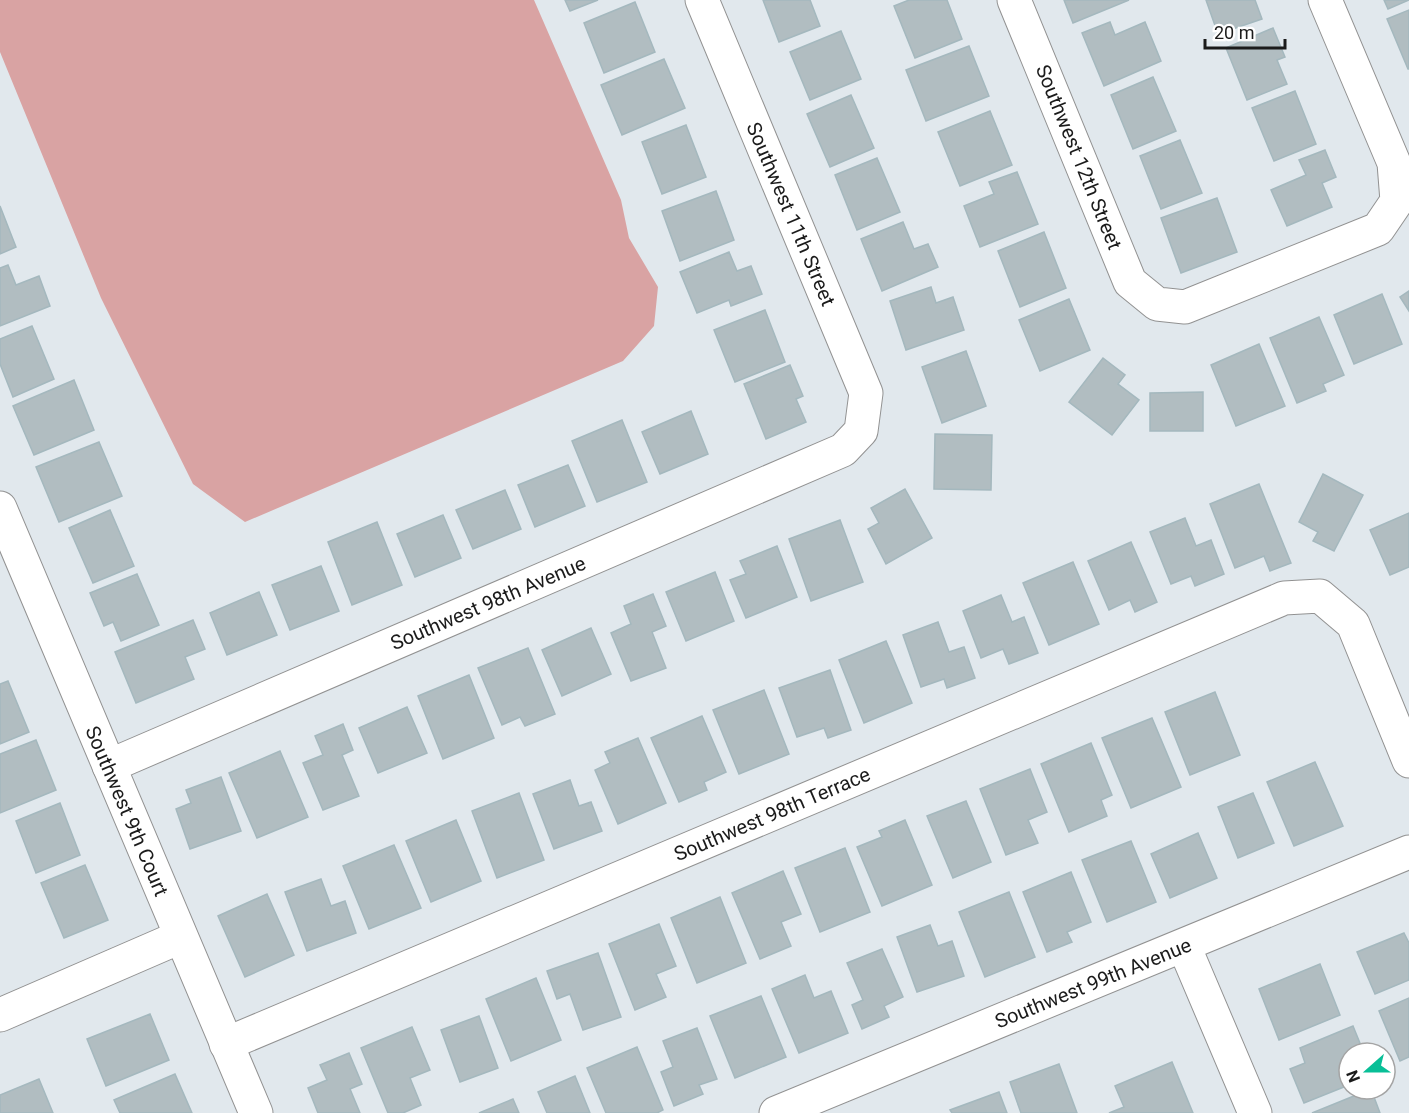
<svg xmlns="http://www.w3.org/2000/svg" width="1409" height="1113" viewBox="0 0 1409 1113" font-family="Roboto,sans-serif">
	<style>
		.water { fill: #d9a3a3 }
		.building { fill: #b1bdc1; stroke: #a4b8be; stroke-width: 1.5 }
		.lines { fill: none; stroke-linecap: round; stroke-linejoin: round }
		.minor-casing { stroke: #929292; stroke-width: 35 }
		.minor { stroke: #fff; stroke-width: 33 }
		.labels { text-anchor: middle; stroke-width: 4.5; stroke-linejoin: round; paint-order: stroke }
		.street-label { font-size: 20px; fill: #1b1b1b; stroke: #fff }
	</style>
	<rect width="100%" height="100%" fill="#e1e8ed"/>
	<polygon class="water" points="0,0 534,0 621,200 629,238 658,287 654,326 623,361 245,522 193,484 101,298 0,52"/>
	<g class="building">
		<polygon points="565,0 598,0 570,11"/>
		<polygon points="763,0 810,0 820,26 779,42"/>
		<polygon points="909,0 947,0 962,39 915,58 894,6"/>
		<polygon points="1064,0 1129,0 1073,23"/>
		<polygon points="1206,0 1255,0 1262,19 1218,34"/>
		<polygon points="1384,0 1409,0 1388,9"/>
		<polygon points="635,2 655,52 604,73 584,23"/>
		<polygon points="1409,10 1409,69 1408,69 1387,19"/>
		<polygon points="1110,22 1115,35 1145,22 1161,61 1104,86 1082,33"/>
		<polygon points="1273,28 1285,57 1277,60 1287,84 1247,100 1226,48"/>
		<polygon points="841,31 861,79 810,100 790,52"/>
		<polygon points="969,46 989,96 926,121 906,70"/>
		<polygon points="664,59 685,108 622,135 601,85"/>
		<polygon points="1153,77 1176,131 1133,149 1111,95"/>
		<polygon points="1295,91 1316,144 1274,161 1252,108"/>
		<polygon points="851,95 874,148 830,167 807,114"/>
		<polygon points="990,111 1012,165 960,186 938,132"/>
		<polygon points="686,125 706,177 662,194 642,142"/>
		<polygon points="1180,140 1202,193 1161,209 1140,156"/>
		<polygon points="1325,150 1336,177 1322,183 1332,207 1287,226 1271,190 1306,175 1299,160"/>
		<polygon points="877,158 900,212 857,230 835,175"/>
		<polygon points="1017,172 1038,224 980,247 964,206 994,194 989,182"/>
		<polygon points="716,191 734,240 680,261 662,211"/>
		<polygon points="1217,198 1237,252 1181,273 1161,218"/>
		<polygon points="0,206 16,247 0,254"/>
		<polygon points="903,222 914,249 928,244 938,267 882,291 861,239"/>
		<polygon points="1044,232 1066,288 1020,307 998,251"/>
		<polygon points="729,252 737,271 751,266 762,294 731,306 729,300 697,313 680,272"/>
		<polygon points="8,265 16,285 39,276 50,306 0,326 0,268"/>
		<polygon points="931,287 936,303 953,297 964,330 906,350 890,301"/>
		<polygon points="1409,291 1409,311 1400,297"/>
		<polygon points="1382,294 1402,344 1354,364 1334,315"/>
		<polygon points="1069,299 1090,350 1040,371 1019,320"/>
		<polygon points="765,310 785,362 735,382 714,330"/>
		<polygon points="1319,317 1344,375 1323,384 1326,391 1297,403 1270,338"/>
		<polygon points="32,326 54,379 13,397 0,364 0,339"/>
		<polygon points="1259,344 1285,406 1236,426 1211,365"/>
		<polygon points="966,351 986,406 942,423 922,367"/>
		<polygon points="1103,358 1125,375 1118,384 1139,400 1112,435 1069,402"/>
		<polygon points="790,365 803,396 796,399 806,422 766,439 744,384"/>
		<polygon points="74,380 94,430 34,455 13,406"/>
		<polygon points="1203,392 1203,431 1150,431 1150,393"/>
		<polygon points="691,411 708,454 660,474 642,432"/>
		<polygon points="622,420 647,482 597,502 572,441"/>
		<polygon points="935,434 992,435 991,490 934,489"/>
		<polygon points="99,442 122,496 59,522 36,467"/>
		<polygon points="568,465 585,506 535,527 518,485"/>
		<polygon points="1323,474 1363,495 1334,551 1313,541 1318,532 1299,522"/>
		<polygon points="1259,484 1291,563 1270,571 1264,556 1235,568 1210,504"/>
		<polygon points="905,489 932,538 886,564 868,529 879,523 871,508"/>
		<polygon points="505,490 521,529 473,549 456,510"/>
		<polygon points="110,510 134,566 93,583 69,528"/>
		<polygon points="1409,513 1409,567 1390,575 1370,530"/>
		<polygon points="443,515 461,558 415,577 397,534"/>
		<polygon points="1185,518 1196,546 1211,540 1224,574 1195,586 1191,576 1171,584 1150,532"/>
		<polygon points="840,520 863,582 811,601 789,539"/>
		<polygon points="377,522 402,585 352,605 328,542"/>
		<polygon points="1131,542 1157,602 1135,612 1130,600 1109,610 1088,561"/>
		<polygon points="777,546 797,597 746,618 730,580 746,574 740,561"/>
		<polygon points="1073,562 1099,624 1049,645 1023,583"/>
		<polygon points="321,566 339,611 290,630 272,585"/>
		<polygon points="715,572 734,621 686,641 666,592"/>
		<polygon points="137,574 159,625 121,641 113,622 104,626 90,593"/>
		<polygon points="259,592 277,635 227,655 210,613"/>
		<polygon points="653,594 666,626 652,632 666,668 631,681 611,633 631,624 624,606"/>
		<polygon points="1001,595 1012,622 1024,617 1038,653 1009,664 1003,649 981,658 963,611"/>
		<polygon points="193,620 205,649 185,657 194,679 136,703 115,652"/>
		<polygon points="938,622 949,652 964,647 975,678 947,688 944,679 921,687 903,635"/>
		<polygon points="591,628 611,674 562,696 542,650"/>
		<polygon points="886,641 912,703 864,723 839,660"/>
		<polygon points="528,648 555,714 525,726 520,717 502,725 478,668"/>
		<polygon points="830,670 851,730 828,738 824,728 797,737 779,688"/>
		<polygon points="469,675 494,738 443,759 418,696"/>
		<polygon points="8,681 29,732 0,744 0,684"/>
		<polygon points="764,690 789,754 739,774 713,710"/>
		<polygon points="1215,692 1240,755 1190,775 1165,712"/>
		<polygon points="407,707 427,753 378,773 359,728"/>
		<polygon points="702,716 726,772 704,782 707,790 679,802 651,738"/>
		<polygon points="1152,718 1181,787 1131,808 1102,738"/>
		<polygon points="343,724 353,750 342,755 359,796 323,810 303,763 323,755 315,736"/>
		<polygon points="638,738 666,803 618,824 595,770 610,763 605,752"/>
		<polygon points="36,740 56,790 0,813 0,754"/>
		<polygon points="1091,743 1112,795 1101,800 1107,816 1069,832 1041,764"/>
		<polygon points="280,751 308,817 257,838 229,773"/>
		<polygon points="1315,762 1343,826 1294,846 1267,782"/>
		<polygon points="1030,769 1047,812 1028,820 1038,843 1006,855 980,789"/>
		<polygon points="221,777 241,831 190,849 176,809 191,803 186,790"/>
		<polygon points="570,780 579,806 591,802 602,831 554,849 533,794"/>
		<polygon points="519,793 544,860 497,878 472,811"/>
		<polygon points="1253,793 1274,843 1238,858 1218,807"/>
		<polygon points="966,801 991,862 953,878 927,816"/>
		<polygon points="60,803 80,855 36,873 16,821"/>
		<polygon points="456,820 481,881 431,902 406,841"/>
		<polygon points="905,820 932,885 882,906 857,847 882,837 879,831"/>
		<polygon points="1198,833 1217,878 1170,898 1151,854"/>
		<polygon points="1131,841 1156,902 1107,922 1082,860"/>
		<polygon points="394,845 421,908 369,929 343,866"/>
		<polygon points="845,848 870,912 820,932 795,868"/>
		<polygon points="85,865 108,920 64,938 41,883"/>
		<polygon points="783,871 801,914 781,922 791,946 760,959 732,893"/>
		<polygon points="1071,872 1091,922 1067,932 1072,942 1047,952 1023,892"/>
		<polygon points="321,879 331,906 345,901 356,933 307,951 285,892"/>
		<polygon points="1009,892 1035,957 985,977 959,912"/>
		<polygon points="267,894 294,955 245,977 218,916"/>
		<polygon points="720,897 746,963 697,983 671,918"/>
		<polygon points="659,924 676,966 656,974 666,997 635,1010 609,944"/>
		<polygon points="930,925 938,946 952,941 964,976 917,992 897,937"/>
		<polygon points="1404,933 1409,943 1409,980 1375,994 1357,952"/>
		<polygon points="882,949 903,997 884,1006 889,1017 862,1029 852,1005 863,1000 847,963"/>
		<polygon points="598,953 621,1017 583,1030 570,994 557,999 547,971"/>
		<polygon points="1320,964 1340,1015 1279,1040 1259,989"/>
		<polygon points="805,975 814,998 831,991 848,1033 799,1053 772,989"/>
		<polygon points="536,978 561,1040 511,1061 486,999"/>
		<polygon points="761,996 786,1057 735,1078 710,1016"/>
		<polygon points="1409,998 1409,1057 1400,1061 1379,1011"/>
		<polygon points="150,1014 169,1060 106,1086 87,1039"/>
		<polygon points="479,1016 498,1068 460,1082 441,1030"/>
		<polygon points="1353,1026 1364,1053 1349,1053 1349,1085 1304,1103 1290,1069 1305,1063 1300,1048"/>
		<polygon points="412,1027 430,1070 410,1078 421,1105 403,1113 388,1113 361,1048"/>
		<polygon points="697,1028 717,1079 699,1085 703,1094 674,1106 661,1072 673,1067 663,1041"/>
		<polygon points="637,1047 663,1110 657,1113 606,1113 587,1068"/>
		<polygon points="349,1053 362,1084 350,1089 360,1113 318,1113 308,1088 327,1080 320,1065"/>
		<polygon points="1172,1062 1193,1113 1109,1113 1124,1107 1115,1086"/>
		<polygon points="1059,1064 1077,1113 1021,1113 1010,1082"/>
		<polygon points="175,1074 192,1113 120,1113 114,1100"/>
		<polygon points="575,1076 590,1113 547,1113 538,1092"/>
		<polygon points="39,1079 53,1113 0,1113 0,1095"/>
		<polygon points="1371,1089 1380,1113 1312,1113"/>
		<polygon points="999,1092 1007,1113 952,1113 950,1110"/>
		<polygon points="513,1099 519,1113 479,1113"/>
	</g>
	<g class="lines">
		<defs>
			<g id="minor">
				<polyline points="1014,0 1130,282 1157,304 1185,307 1378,229 1397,201 1394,163 1325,0"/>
				<polyline points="0,508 256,1113"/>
				<polyline points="109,766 843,450 861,431 866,393 702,0"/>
				<polyline points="1184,946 1255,1113"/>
				<polyline points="0,1015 180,937"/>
				<polyline points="226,1044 1284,598 1320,596 1353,624 1409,761"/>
				<polyline points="776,1113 1409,852"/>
			</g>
		</defs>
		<use href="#minor" class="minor-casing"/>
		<use href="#minor" class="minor"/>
	</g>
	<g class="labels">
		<g class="street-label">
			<text transform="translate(1079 157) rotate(68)" y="7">Southwest 12th Street</text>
			<text transform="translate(791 214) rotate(67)" y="7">Southwest 11th Street</text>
			<text transform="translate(488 603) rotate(-23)" y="7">Southwest 98th Avenue</text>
			<text transform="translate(127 811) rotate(67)" y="7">Southwest 9th Court</text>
			<text transform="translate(772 814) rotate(-23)" y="7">Southwest 98th Terrace</text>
			<text transform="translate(1093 983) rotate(-22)" y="7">Southwest 99th Avenue</text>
		</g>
	</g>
	<g transform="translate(1367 1071) rotate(249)"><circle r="28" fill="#ffffff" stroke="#a4a4a4" stroke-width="1.5"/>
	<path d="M0-4.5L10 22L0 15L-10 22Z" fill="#08bf97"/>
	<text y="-9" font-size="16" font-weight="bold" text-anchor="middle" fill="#1b1b1b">N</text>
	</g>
	<path d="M1205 39v9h80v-9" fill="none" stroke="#1b1b1b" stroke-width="3"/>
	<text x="1214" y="39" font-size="18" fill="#1b1b1b" stroke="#ffffff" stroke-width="4.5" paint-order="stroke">20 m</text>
</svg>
